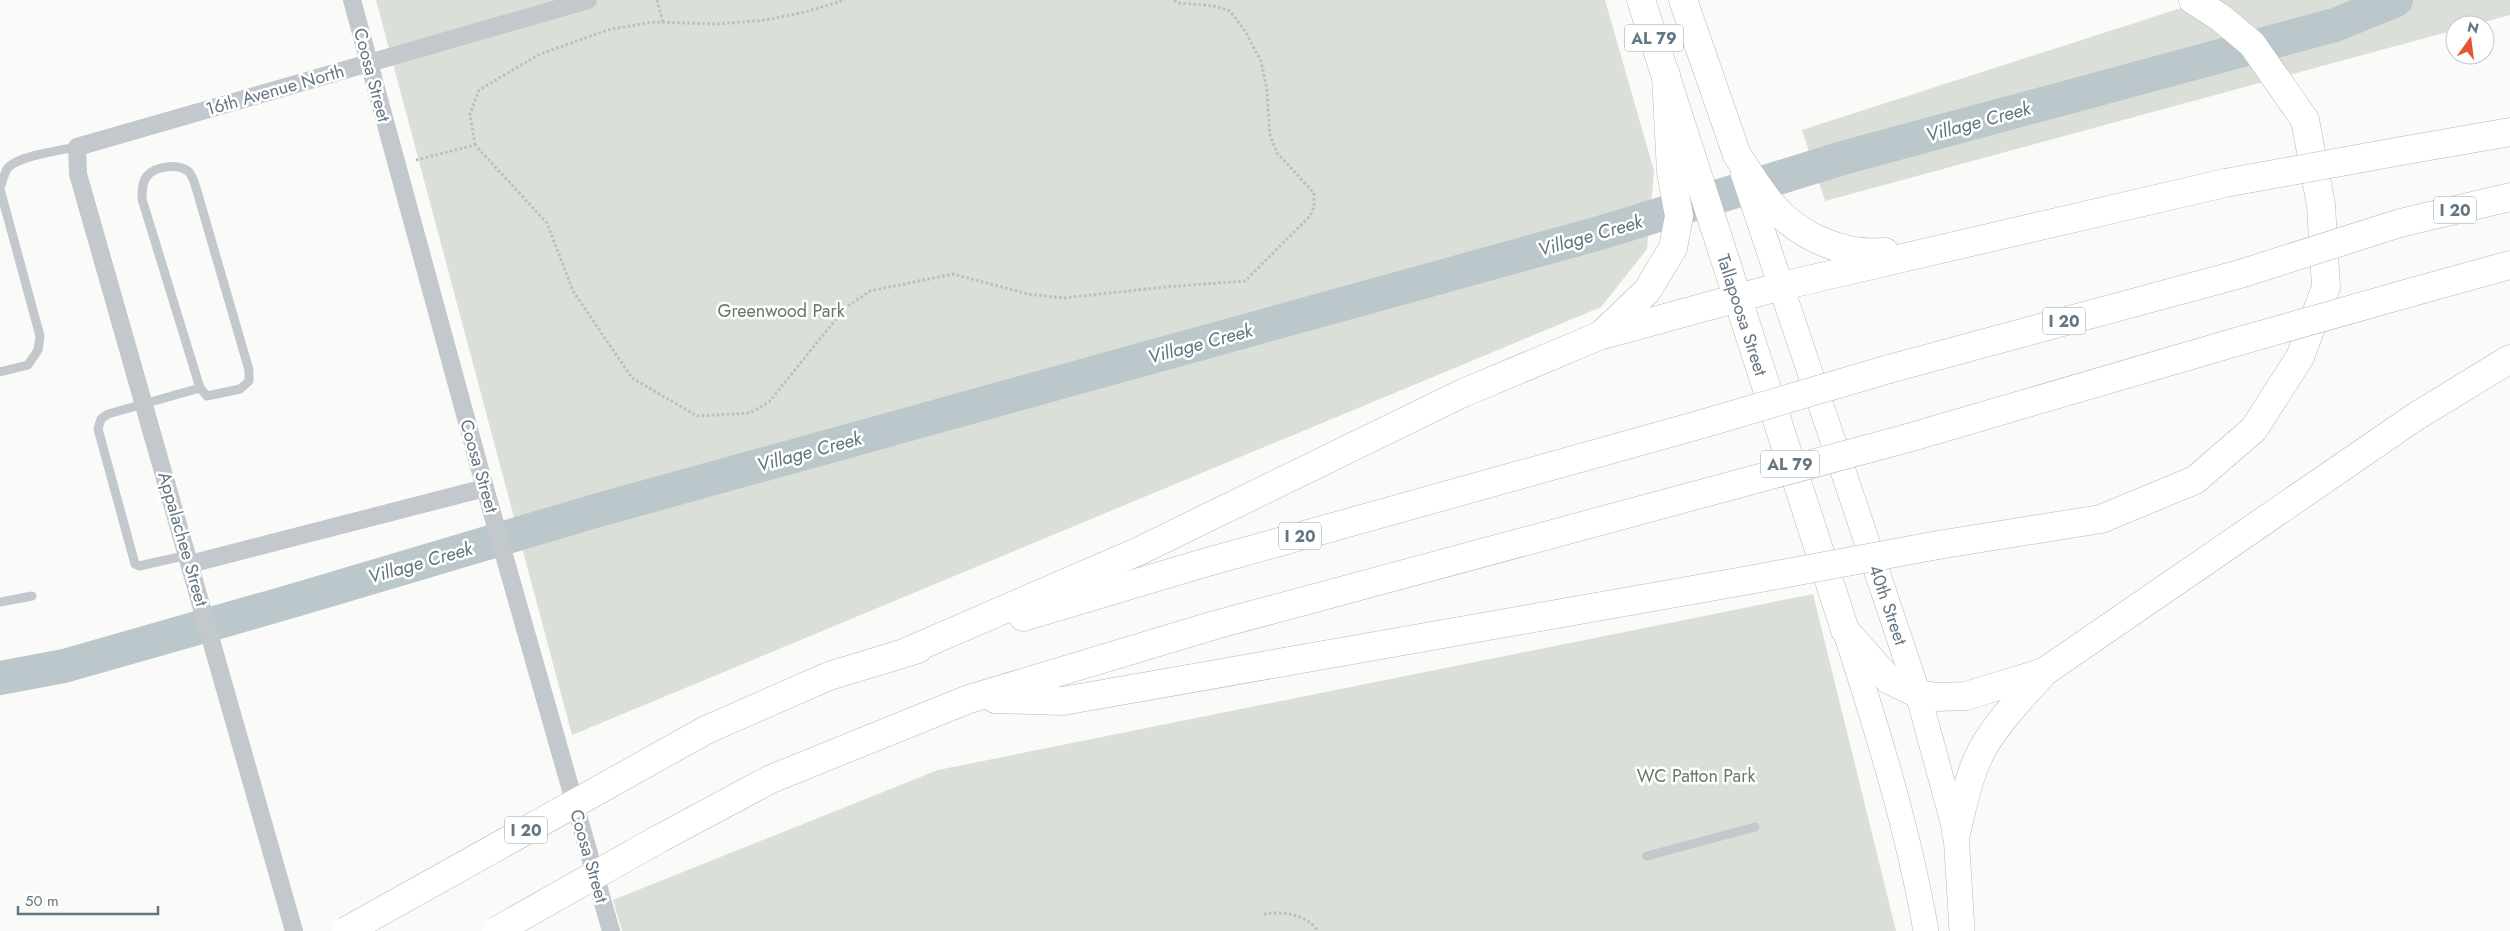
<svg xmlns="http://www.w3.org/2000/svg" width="2510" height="931" viewBox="0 0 2510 931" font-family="Jost,sans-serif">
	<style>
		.green { fill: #dadfd7 }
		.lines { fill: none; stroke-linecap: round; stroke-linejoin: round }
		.river { stroke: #bbc7cb; stroke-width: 34 }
		.secondary-casing { stroke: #b3babf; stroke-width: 26 }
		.primary-casing { stroke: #b5babe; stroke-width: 29 }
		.highway-casing { stroke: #b4b9bd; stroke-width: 29 }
		.path { stroke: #bbbfc2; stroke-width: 3; stroke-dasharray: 2.5 2.5; stroke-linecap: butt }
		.lane { stroke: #c3c8cc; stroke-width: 9 }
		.street { stroke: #c3c8cc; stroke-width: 18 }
		.secondary { stroke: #fff; stroke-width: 25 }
		.primary { stroke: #fff; stroke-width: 28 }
		.highway { stroke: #fff; stroke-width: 28 }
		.highway-bridge-casing { stroke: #b4b9bd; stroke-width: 29; stroke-linecap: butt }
		.highway-bridge { stroke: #fff; stroke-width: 28 }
		.labels { text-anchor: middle; stroke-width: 5; stroke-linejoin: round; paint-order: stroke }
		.shield { fill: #fff; stroke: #939fa8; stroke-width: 1 }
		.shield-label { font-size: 16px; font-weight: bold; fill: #657683 }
		.street-label { font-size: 18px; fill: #657683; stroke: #fff }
		.park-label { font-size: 18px; fill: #687a64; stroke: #fff }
		.water-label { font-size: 19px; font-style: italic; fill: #60757c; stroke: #fff }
	</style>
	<rect width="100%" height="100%" fill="#fafaf8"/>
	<g class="green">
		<polygon points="376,0 1605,0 1654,171 1647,249 1601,307 572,735"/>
		<polygon points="2206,0 2510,0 2510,15 2473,25 2455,25 2455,30 1825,201 1802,130"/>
		<polygon points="1813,594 1896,931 622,931 613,900 938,770"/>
	</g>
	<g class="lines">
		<polyline class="river" points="0,678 64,666 292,601 595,511 1603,232 1846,157 2335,25 2396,0"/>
		<defs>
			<g id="secondary">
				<polyline points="1743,173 1918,694 1956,833 1962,931"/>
				<path d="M1845 630C1877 729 1908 828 1926 931"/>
			</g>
			<g id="primary">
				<polyline points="1641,0 1845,630"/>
				<polyline points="1683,0 1737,155"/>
			</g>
			<g id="highway">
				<polyline points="2401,151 2510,132"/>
				<path d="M1737 155C1748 171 1759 190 1772 205 1799 237 1844 256 1885 252"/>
				<polyline points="2400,223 2510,197"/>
				<polyline points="2423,289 2510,265"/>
				<polyline points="1602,334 1647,291 1673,248 1679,216 1671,172 1666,75"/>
				<polyline points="1889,369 2240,274"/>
				<polyline points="1908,438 2243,340"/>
				<polyline points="1938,545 2101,519 2195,480 2254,429 2300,357 2326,287 2321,205 2305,120 2252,44 2221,18 2193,0"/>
				<polyline points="1023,617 1197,565 1702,424"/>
				<polyline points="1845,630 1889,680 1918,694 1937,697 1966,696 2044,672"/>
				<polyline points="899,655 1137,552 1463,393 1599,336 1782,286 2225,183"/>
				<polyline points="995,699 1063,701 1755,579"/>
				<polyline points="706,730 829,676 918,649"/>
				<path d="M1956 833C1963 805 1969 773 1983 748 1999 720 2023 696 2044 672L2415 417 2510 359"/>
				<polyline points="657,840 771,779 969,699 1215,625 1734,485"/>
			</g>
		</defs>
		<use href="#secondary" class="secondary-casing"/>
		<use href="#primary" class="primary-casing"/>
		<use href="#highway" class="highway-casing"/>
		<g class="path">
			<polyline points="657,0 663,22"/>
			<polyline points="475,145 470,114 479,90 540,54 611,29 655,22 717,24 765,20 805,12 845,0"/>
			<polyline points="416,160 475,145 547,223 573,291 632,378 697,416 750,413 769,402 845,308 870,291 953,274 1028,294 1063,298 1165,287 1245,281 1310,216 1314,207 1314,193 1277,153 1270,135 1267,90 1261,61 1245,31 1230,11 1214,6 1179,3 1173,0"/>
			<path d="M1264 914C1283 911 1306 914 1318 931"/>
		</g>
		<g class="lane">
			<path d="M0 188C2 182 4 175 7 169 16 156 61 150 77 147"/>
			<polyline points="0,189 40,336 38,350 28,365 0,372"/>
			<path d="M188 555 139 566 135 564 98 429 101 419 108 414 200 388 142 199C142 191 142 182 147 176 155 166 179 163 189 172 193 176 195 185 197 191L249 370V381L240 389 207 396 200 388"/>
			<polyline points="0,602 32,596"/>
			<polyline points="1647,856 1755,827"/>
		</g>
		<g class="street">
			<polyline points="352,0 485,488 611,931"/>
			<polyline points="190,564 485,488"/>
			<polyline points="294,931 78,174 77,147 588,0"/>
		</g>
		<use href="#secondary" class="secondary"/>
		<use href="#primary" class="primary"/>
		<use href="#highway" class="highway"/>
		<defs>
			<g id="highway-bridge">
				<polyline points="2225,183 2401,151"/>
				<polyline points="2240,274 2400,223"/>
				<polyline points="2243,340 2423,289"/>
				<polyline points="1702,424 1889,369"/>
				<polyline points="1734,485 1908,438"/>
				<polyline points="1755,579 1938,545"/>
				<polyline points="346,931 706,730"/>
				<polyline points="496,931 657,840"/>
			</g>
		</defs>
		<use href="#highway-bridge" class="highway-bridge-casing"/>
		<use href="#highway-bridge" class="highway-bridge"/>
	</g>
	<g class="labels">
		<g class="shield">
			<rect x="1625" y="24.5" width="58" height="27" rx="4"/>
			<rect x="2434" y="196.5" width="42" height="27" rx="4"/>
			<rect x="2043" y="307.5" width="42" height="27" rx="4"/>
			<rect x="1761" y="450.5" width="58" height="27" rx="4"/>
			<rect x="1279" y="522.5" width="42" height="27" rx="4"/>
			<rect x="505" y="816.5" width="42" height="27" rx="4"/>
		</g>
		<g class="shield-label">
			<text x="1654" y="44">AL 79</text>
			<text x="2455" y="216">I 20</text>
			<text x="2064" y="327">I 20</text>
			<text x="1790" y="470">AL 79</text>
			<text x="1300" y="542">I 20</text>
			<text x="526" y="836">I 20</text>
		</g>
		<g class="street-label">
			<text transform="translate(372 75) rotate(75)" y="6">Coosa Street</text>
			<text transform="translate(275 90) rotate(-16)" y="6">16th Avenue North</text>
			<text transform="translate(1742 315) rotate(72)" y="6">Tallapoosa Street</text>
			<text transform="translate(479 466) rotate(74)" y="6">Coosa Street</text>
			<text transform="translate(183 539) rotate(74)" y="6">Appalachee Street</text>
			<text transform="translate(1888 605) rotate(71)" y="6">40th Street</text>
			<text transform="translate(589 856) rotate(74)" y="6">Coosa Street</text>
		</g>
		<g class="park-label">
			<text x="781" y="317">Greenwood Park</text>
			<text x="1696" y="782">WC Patton Park</text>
		</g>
		<g class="water-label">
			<text transform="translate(1978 121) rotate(-15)" y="7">Village Creek</text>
			<text transform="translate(1590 235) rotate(-16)" y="7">Village Creek</text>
			<text transform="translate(1200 343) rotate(-15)" y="7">Village Creek</text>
			<text transform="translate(809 451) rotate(-15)" y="7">Village Creek</text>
			<text transform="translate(420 562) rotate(-16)" y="7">Village Creek</text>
		</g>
	</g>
	<g transform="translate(2470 40) rotate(14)"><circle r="24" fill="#ffffff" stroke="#c1c8cd"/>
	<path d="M0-4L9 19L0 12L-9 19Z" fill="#e4572e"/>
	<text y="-8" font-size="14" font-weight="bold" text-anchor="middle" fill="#657683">N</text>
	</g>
	<path d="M18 906v8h140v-8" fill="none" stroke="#657683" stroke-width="2.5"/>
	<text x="25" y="906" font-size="15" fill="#657683" stroke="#ffffff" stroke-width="4" paint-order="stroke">50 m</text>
</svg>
